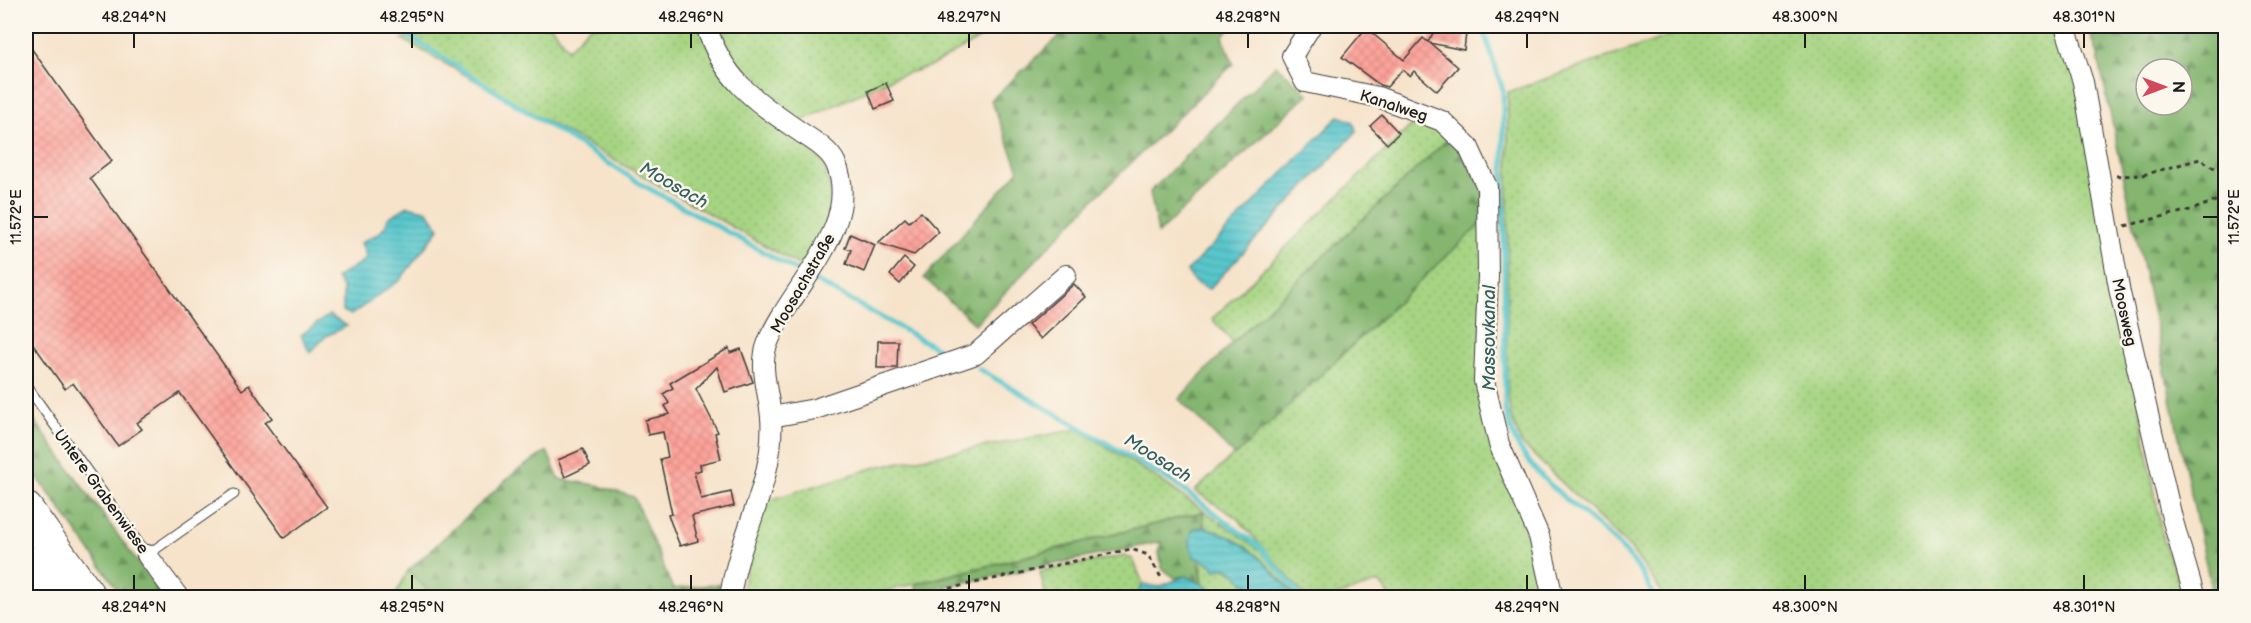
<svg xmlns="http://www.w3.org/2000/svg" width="2251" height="623" viewBox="0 0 2251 623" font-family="'Balsamiq Sans',sans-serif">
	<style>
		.grass { fill: url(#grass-dots); stroke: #61784f; stroke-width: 1.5 }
		.forest { fill: url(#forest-firs); stroke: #506946; stroke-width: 1.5; fill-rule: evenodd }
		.water { fill: url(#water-rules); stroke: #3a7174; stroke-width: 1.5 }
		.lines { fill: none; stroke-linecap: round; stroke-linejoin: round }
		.stream { stroke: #58c6cc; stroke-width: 5 }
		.building { fill: url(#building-cross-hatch) }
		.service-casing { stroke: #3d3a36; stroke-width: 11 }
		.minor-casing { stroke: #3d3a36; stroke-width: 22 }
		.motorway-casing { stroke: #3d3a36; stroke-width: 35 }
		.path { stroke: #3d3a36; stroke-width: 3; stroke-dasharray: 4.5 4.5; stroke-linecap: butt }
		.service { stroke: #fff; stroke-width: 9 }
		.minor { stroke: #fff; stroke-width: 20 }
		.motorway { stroke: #fff; stroke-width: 33 }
		.ticks { fill: none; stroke: #1c1c1c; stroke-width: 2 }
		.labels { text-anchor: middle; stroke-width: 5; stroke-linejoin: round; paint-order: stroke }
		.street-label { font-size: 16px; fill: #1c1c1c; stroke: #fbf7ec }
		.water-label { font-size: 18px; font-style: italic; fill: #346062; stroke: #fbf7ec }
		.neatline { fill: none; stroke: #1c1c1c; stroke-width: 2 }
		.ticks-label { font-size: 15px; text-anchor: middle; fill: #1c1c1c }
	</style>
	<defs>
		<pattern id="grass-dots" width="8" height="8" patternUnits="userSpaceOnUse" patternTransform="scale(1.5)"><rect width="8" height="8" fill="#a6d482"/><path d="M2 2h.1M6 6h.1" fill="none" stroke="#8eb570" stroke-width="1.8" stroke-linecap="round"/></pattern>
		<pattern id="forest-firs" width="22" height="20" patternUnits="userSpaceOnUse" patternTransform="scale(1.5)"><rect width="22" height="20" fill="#84b670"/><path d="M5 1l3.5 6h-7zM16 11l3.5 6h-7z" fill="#6b935b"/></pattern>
		<pattern id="water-rules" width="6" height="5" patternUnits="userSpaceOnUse" patternTransform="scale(1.5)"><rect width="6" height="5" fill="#58c6cc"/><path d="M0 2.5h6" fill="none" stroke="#4caaaf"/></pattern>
		<pattern id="building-cross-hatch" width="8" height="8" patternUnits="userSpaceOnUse" patternTransform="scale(1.5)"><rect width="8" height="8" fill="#fda39a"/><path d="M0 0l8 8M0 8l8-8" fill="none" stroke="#d88c84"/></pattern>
	</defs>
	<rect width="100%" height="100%" fill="#fbf7ec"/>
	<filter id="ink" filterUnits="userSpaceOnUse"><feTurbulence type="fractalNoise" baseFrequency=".0167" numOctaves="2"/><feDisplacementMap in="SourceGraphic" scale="12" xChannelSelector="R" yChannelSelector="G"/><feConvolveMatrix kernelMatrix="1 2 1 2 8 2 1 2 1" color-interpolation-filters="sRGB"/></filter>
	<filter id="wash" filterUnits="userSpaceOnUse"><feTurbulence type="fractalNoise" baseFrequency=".008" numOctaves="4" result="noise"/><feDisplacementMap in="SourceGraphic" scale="24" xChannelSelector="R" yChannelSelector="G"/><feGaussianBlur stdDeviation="1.35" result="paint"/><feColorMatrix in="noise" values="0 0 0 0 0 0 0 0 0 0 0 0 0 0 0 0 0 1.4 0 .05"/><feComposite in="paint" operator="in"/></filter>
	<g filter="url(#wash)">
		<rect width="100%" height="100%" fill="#f6e3ca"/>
		<g class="grass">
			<polygon points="466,26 551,26 568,49 590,26 697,26 714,34 738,26 1002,26 931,66 895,77 799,122 793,132 824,164 835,211 806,269 402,39"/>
			<polygon points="1697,26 2061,26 2083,82 2163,540 2185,597 1662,597 1660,589 1631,549 1521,443 1510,414 1507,379 1508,92"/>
			<polygon points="1419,118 1451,137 1233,342 1212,319"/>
			<polygon points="1485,220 1481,378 1536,548 1543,597 1391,597 1379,582 1334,597 1306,597 1237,518 1195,491"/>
			<path d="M1078 429 1154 476 1260 550 1300 597H1296C1271 567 1243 538 1204 527L1203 512 862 597 740 598 762 502 880 466Z"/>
			<polygon points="1123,556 1133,559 1143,584 1136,597 1046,597 1040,571"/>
			<path d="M1201 559C1208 565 1218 565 1227 569 1240 574 1251 586 1259 597H1217L1203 584Z"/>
			<polygon points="408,571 435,597 394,598"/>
		</g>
		<g class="forest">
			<polygon points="1070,26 1231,26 1223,37 1233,64 1099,194 975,324 924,278 1019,170 991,100"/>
			<path d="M2087 26H2225V597H2213L2097 51ZM2146 69H2182V105H2146Z"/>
			<polygon points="1276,65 1308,94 1158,233 1150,192"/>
			<polygon points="1450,137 1483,186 1485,220 1235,456 1179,399 1233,342"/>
			<polygon points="26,409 163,597 123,597 26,461"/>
			<polygon points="547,451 559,479 596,485 634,497 673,589 719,584 722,597 435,597 408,571 515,472"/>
			<polygon points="1203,512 1204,527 1193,529 1203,584 1185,576 1175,578 1162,568 1159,552 1161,542 919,592 916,590 916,584"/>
		</g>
		<g class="water">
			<polygon points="1339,116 1352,121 1357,131 1209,289 1195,283 1187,271"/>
			<path d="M408 206 428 211 439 229 400 280 351 315 343 311V289L336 278 365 260 366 255 361 243C373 235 385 234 388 218Z"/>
			<polygon points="329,315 347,326 326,336 310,353 301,335"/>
			<path d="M1204 527C1246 538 1269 566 1296 597L1254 596 1249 584 1243 583C1241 578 1230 567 1224 568 1221 569 1218 570 1215 570L1211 564 1194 557C1189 545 1189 540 1193 529Z"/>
			<polygon points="1185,576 1203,584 1217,597 1136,597 1143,584 1159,587"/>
		</g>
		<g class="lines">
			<g class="stream">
				<polyline points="393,26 641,184 949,355"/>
				<path d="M1482 26 1503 90 1505 409C1508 419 1511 430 1515 440 1547 503 1630 530 1654 598"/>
				<polyline points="979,369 1173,482 1261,548 1302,598"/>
			</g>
		</g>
		<g id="blocks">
			<g class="building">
				<polygon points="1437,26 1466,33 1464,50 1430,43 1458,67 1437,91 1414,71 1410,76 1402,70 1387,87 1380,85 1342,57 1366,28 1404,60 1423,38 1428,42"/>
				<polygon points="26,41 112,161 90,178 242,390 249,385 272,418 265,423 327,507 284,538 180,393 137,423 142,429 118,446 73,383 65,389 26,334 32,326 26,317"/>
				<polygon points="886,83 894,101 875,109 868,91"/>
				<polygon points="1382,115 1399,133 1387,144 1370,126"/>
				<polygon points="921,212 939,232 914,255 878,243 905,218 909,222"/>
				<polygon points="850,234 875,245 864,272 846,264 851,250 845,248"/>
				<polygon points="904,258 914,267 900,284 890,275"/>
				<polygon points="1074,284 1086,297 1041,339 1028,325"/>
				<polygon points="878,341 898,341 897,368 877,368"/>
				<polygon points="729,348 730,353 741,349 753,382 725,392 717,367 696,389 718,432 715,433 721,459 700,464 701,470 694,472 701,499 731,492 734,506 692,516 698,541 680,546 668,515 672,514 660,459 668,457 663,432 648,435 645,420 670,414 665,406 669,403 663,394 673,388 670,383"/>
				<polygon points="583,449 590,465 565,477 558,460"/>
			</g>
		</g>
	</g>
	<g filter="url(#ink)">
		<use href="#blocks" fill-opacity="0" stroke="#3d3a36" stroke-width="1.5"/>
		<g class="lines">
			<defs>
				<polyline id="service" points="26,385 147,555 234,494"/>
				<g id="minor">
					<path d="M706 26C723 78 752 99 796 129 810 139 829 148 836 164 863 228 787 290 767 345 759 367 769 394 771 417 776 481 738 536 730 598"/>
					<polyline points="1311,26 1292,56 1305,82 1378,97 1442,121 1468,146 1487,187 1488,276 1484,381 1499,444 1539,536 1553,598"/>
					<polyline points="2065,26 2083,82 2120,293 2172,518 2195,598"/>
					<polyline points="771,417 815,409 976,354 1066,275"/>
					<polyline points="147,555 179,598"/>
				</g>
				<g id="motorway">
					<polyline points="26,509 90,598"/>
					<polyline points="26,562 51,598"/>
				</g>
			</defs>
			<use href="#service" class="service-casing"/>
			<use href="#minor" class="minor-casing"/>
			<use href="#motorway" class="motorway-casing"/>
			<g class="path">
				<polyline points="2116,176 2143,175 2200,159 2226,175"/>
				<polyline points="2125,226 2194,209 2226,197"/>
				<polyline points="905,598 1131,549 1148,555 1162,579"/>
			</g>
			<use href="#service" class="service"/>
			<use href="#minor" class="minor"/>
			<use href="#motorway" class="motorway"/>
		</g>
	</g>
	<path class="ticks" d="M134 33V48M412 33V48M691 33V48M969 33V48M1248 33V48M1527 33V48M1805 33V48M2084 33V48M33 217H48M2203 217H2218M134 575V590M412 575V590M691 575V590M969 575V590M1248 575V590M1527 575V590M1805 575V590M2084 575V590"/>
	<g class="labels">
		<g class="street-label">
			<text transform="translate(1394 105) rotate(18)" y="6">Kanalweg</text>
			<text transform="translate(802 283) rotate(-60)" y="6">Moosachstraße</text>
			<text transform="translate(2125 312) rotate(78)" y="6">Moosweg</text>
			<text transform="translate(102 491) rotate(54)" y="6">Untere Grabenwiese</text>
		</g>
		<g class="water-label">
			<text transform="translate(674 185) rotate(30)" y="6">Moosach</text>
			<text transform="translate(1489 338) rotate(-90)" y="6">Massovkanal</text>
			<text transform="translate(1158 458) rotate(32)" y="6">Moosach</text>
		</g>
	</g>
	<rect width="2251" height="623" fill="none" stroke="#fbf7ec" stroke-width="66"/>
	<g transform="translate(2164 87) rotate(90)"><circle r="28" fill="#fbf7ec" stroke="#a29f99" stroke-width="1.5"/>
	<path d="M0-4.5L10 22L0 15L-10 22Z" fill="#d1495b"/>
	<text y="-9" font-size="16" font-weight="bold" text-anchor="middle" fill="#1c1c1c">N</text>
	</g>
	<rect x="33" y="33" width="2185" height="557" class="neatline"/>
	<g class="ticks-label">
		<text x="134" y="22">48.294°N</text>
		<text x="412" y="22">48.295°N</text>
		<text x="691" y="22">48.296°N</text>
		<text x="969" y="22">48.297°N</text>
		<text x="1248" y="22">48.298°N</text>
		<text x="1527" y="22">48.299°N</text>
		<text x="1805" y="22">48.300°N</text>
		<text x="2084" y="22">48.301°N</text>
		<text transform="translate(2234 217) rotate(-90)" y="5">11.572°E</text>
		<text transform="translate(16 217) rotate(-90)" y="5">11.572°E</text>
		<text x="134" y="612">48.294°N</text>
		<text x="412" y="612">48.295°N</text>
		<text x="691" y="612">48.296°N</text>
		<text x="969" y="612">48.297°N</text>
		<text x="1248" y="612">48.298°N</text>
		<text x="1527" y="612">48.299°N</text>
		<text x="1805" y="612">48.300°N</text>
		<text x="2084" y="612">48.301°N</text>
	</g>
</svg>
